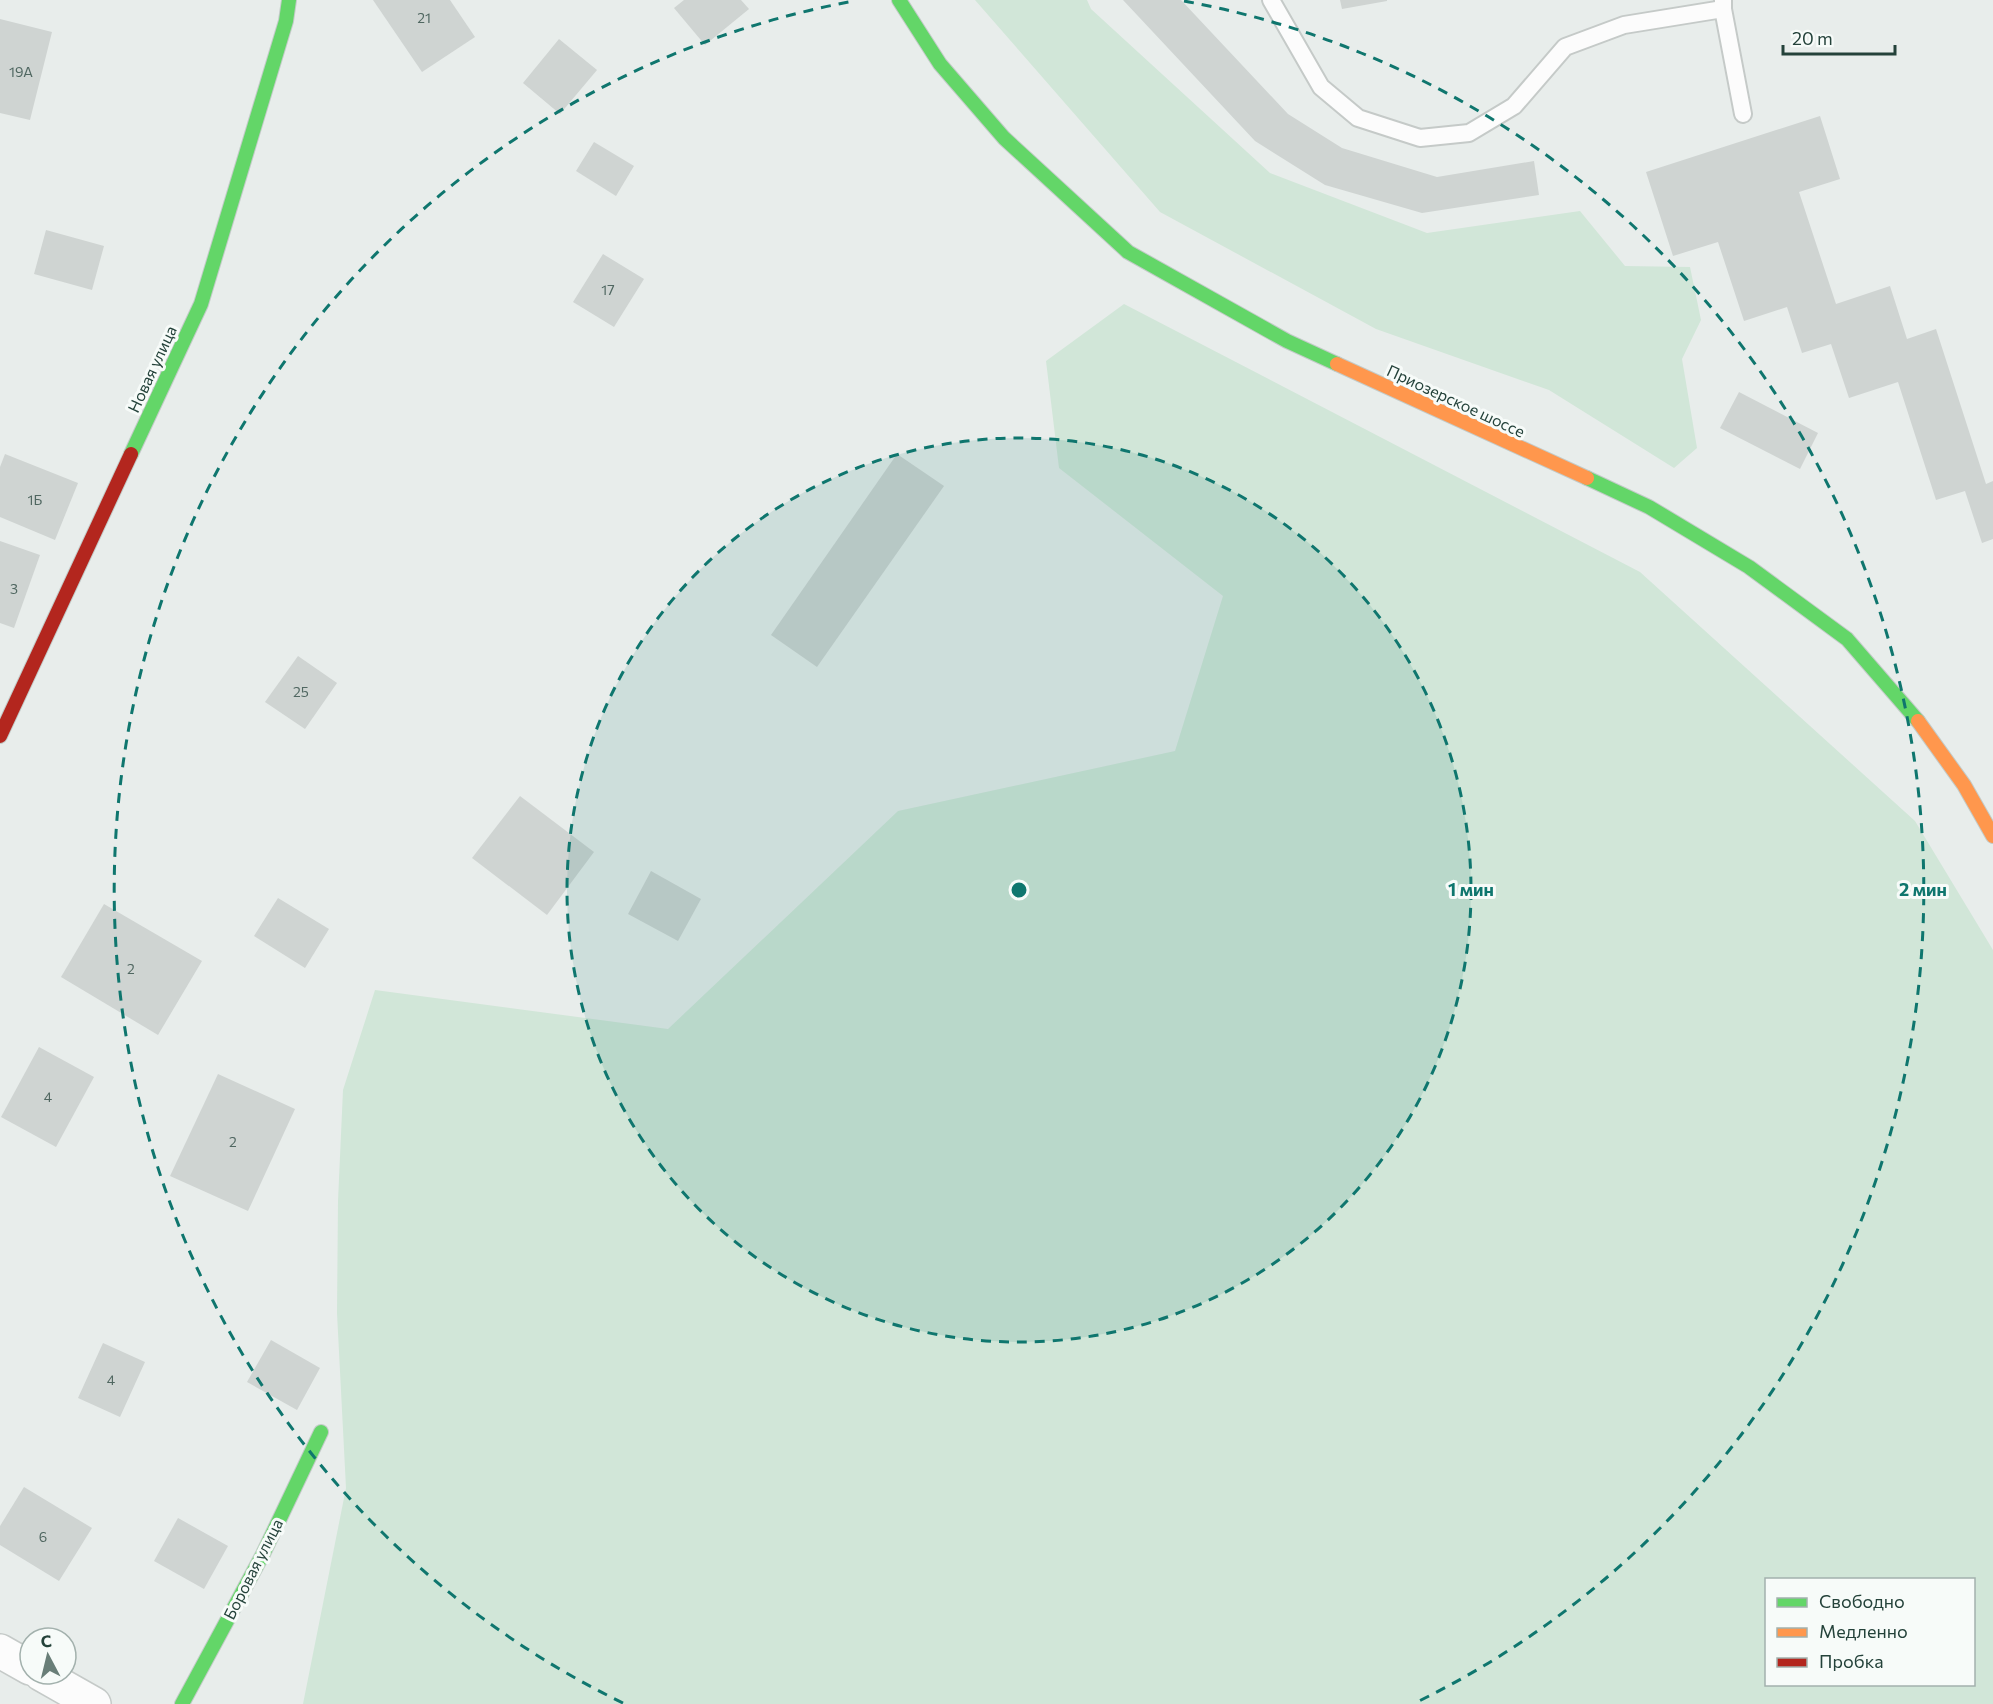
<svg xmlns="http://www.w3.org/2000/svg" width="1993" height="1704" viewBox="0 0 1993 1704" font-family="Commissioner,sans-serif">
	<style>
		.green { fill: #d1e6d8; fill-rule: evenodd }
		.building { fill: #cfd4d2 }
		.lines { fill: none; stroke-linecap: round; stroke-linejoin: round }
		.lane-casing { stroke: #c5cac8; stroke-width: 20 }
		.street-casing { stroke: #c5cac8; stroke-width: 36 }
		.fast-casing { stroke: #c3cbc8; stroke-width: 16 }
		.slow-casing { stroke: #c3cbc8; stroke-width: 16 }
		.jam-casing { stroke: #c3cbc8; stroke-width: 16 }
		.lane { stroke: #fcfcfc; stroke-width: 16 }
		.street { stroke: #fcfcfc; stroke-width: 33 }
		.fast { stroke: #63d668; stroke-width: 14 }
		.slow { stroke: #ff974d; stroke-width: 14 }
		.jam { stroke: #b3261e; stroke-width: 14 }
		.ring { fill: none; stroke: #0f766e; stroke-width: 3; stroke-dasharray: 10 8 }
		.labels { text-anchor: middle; stroke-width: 6; stroke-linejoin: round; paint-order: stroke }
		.number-label { font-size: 14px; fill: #506761 }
		.street-label { font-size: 16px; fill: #24423a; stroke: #f7fbf9 }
		.centre { fill: #0f766e; stroke: #f7fbf9; stroke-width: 3 }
		.ring-label { font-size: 18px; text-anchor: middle; font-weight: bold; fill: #0f766e; stroke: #f7fbf9; stroke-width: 6; stroke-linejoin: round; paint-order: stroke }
	</style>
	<rect width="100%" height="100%" fill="#e8edeb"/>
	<g class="green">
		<polygon points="975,0 1087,0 1091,9 1270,173 1427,233 1580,211 1625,266 1690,267 1701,320 1682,359 1697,448 1674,468 1549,390 1376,329 1160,212"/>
		<path d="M1124 304 1640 572 1915 821 1993 950V1704H303L346 1488 337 1313 338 1201 343 1090 375 990 668 1029 898 811 1175 751 1223 596 1059 468 1046 361ZM1766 1580H1974V1684H1766Z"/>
	</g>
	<g class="building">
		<polygon points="373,0 450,0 475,37 422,72"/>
		<polygon points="684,0 741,0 749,9 705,45 674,8"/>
		<polygon points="1123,0 1181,0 1288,114 1342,148 1437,177 1534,161 1539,195 1422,213 1325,185 1255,141"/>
		<polygon points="1340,0 1387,0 1387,1 1342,9"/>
		<polygon points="0,19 52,32 30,120 0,113"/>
		<polygon points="559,39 597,70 560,114 523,83"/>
		<polygon points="1820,116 1840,179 1799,192 1836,304 1890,286 1907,339 1936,329 1986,484 1993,481 1993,539 1982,543 1965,491 1936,500 1898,382 1849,398 1831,344 1802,353 1787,307 1744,321 1718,242 1673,256 1646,172"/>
		<polygon points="594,142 634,166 616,196 576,171"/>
		<polygon points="46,230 104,246 92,290 34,274"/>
		<polygon points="603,254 644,279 614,327 573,302"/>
		<polygon points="1739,392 1818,433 1800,469 1720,428"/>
		<polygon points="5,454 78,483 55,540 0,517 0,467"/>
		<polygon points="897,454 944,486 817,667 771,635"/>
		<polygon points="0,541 40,555 14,628 0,623"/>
		<polygon points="298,656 337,683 305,729 265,702"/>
		<polygon points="520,796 594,852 547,915 472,858"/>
		<polygon points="651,871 701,899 678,941 628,914"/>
		<polygon points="278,898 329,929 305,968 254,936"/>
		<polygon points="104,904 202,961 158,1035 61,977"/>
		<polygon points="39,1047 94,1077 56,1147 1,1117"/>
		<polygon points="218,1074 295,1109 248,1211 170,1176"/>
		<polygon points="271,1340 320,1368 297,1410 247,1382"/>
		<polygon points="103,1343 145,1362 120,1417 78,1398"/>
		<polygon points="24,1487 92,1528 59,1581 0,1545 0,1526"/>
		<polygon points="178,1518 228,1546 204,1589 154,1561"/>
	</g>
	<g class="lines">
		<defs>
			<g id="lane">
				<polyline points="1271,0 1321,87 1358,118 1420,138 1469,133 1514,106 1565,47 1624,25 1723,9"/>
				<polyline points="1723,0 1723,9 1743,114"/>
			</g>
			<g id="street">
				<polyline points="0,1651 30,1668"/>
				<polyline points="41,1674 94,1704"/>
			</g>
			<g id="fast">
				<polyline points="899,0 940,64 1004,138 1128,252 1287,341 1337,364"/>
				<polyline points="131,454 201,304 286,21 289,0"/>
				<polyline points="1587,478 1649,507 1749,567 1847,639 1918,721"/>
				<polyline points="182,1704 263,1554 321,1432"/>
			</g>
			<g id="slow">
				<polyline points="1337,364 1587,478"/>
				<polyline points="1918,721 1964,785 1993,836"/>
			</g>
			<polyline id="jam" points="0,736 131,454"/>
		</defs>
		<use href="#lane" class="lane-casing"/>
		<use href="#street" class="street-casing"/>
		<use href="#fast" class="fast-casing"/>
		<use href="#slow" class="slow-casing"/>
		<use href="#jam" class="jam-casing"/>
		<use href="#lane" class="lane"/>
		<use href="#street" class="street"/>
		<use href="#fast" class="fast"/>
		<use href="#slow" class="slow"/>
		<use href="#jam" class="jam"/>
	</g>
	<circle cx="1019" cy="890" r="452" fill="#0f766e" fill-opacity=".12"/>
	<g class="ring">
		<circle cx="1019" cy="890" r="452"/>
		<path d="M623 1703A904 904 0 0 1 854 1M1184 1A904 904 0 0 1 1415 1703"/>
	</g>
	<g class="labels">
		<g class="number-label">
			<text x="424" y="23">21</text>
			<text x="21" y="77">19А</text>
			<text x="608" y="295">17</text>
			<text x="35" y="505">1Б</text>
			<text x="14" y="594">3</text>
			<text x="301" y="697">25</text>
			<text x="131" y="974">2</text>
			<text x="48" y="1102">4</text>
			<text x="233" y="1147">2</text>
			<text x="111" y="1385">4</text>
			<text x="43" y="1542">6</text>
		</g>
		<g class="street-label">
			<text transform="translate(152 369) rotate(-65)" y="6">Новая улица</text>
			<text transform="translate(1456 401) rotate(25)" y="6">Приозерское шоссе</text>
			<text transform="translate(253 1569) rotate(-63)" y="6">Боровая улица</text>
		</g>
	</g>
	<circle cx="1019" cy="890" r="9" class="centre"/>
	<g class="ring-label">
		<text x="1471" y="896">1 мин</text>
		<text x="1923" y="896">2 мин</text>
	</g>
	<rect x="1765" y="1578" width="210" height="108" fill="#f7fbf9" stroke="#a3b1ad" stroke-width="1.5"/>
	<rect x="1777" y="1598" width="30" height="9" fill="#63d668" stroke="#a3b1ad" stroke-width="1.5"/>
	<text x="1819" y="1608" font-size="18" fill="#24423a">Свободно</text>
	<rect x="1777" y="1628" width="30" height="9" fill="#ff974d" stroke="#a3b1ad" stroke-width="1.5"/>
	<text x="1819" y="1638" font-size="18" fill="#24423a">Медленно</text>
	<rect x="1777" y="1658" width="30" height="9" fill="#b3261e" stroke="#a3b1ad" stroke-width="1.5"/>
	<text x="1819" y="1668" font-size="18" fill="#24423a">Пробка</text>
	<g transform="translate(48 1656) rotate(353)"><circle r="28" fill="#f7fbf9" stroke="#a3b1ad" stroke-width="1.5"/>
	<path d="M0-4.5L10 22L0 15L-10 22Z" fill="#697e78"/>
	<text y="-9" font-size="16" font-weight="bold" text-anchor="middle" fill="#24423a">С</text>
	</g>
	<path d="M1783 45v9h112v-9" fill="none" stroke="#24423a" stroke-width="3"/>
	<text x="1792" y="45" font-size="18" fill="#24423a" stroke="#f7fbf9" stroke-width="4.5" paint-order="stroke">20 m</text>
</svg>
